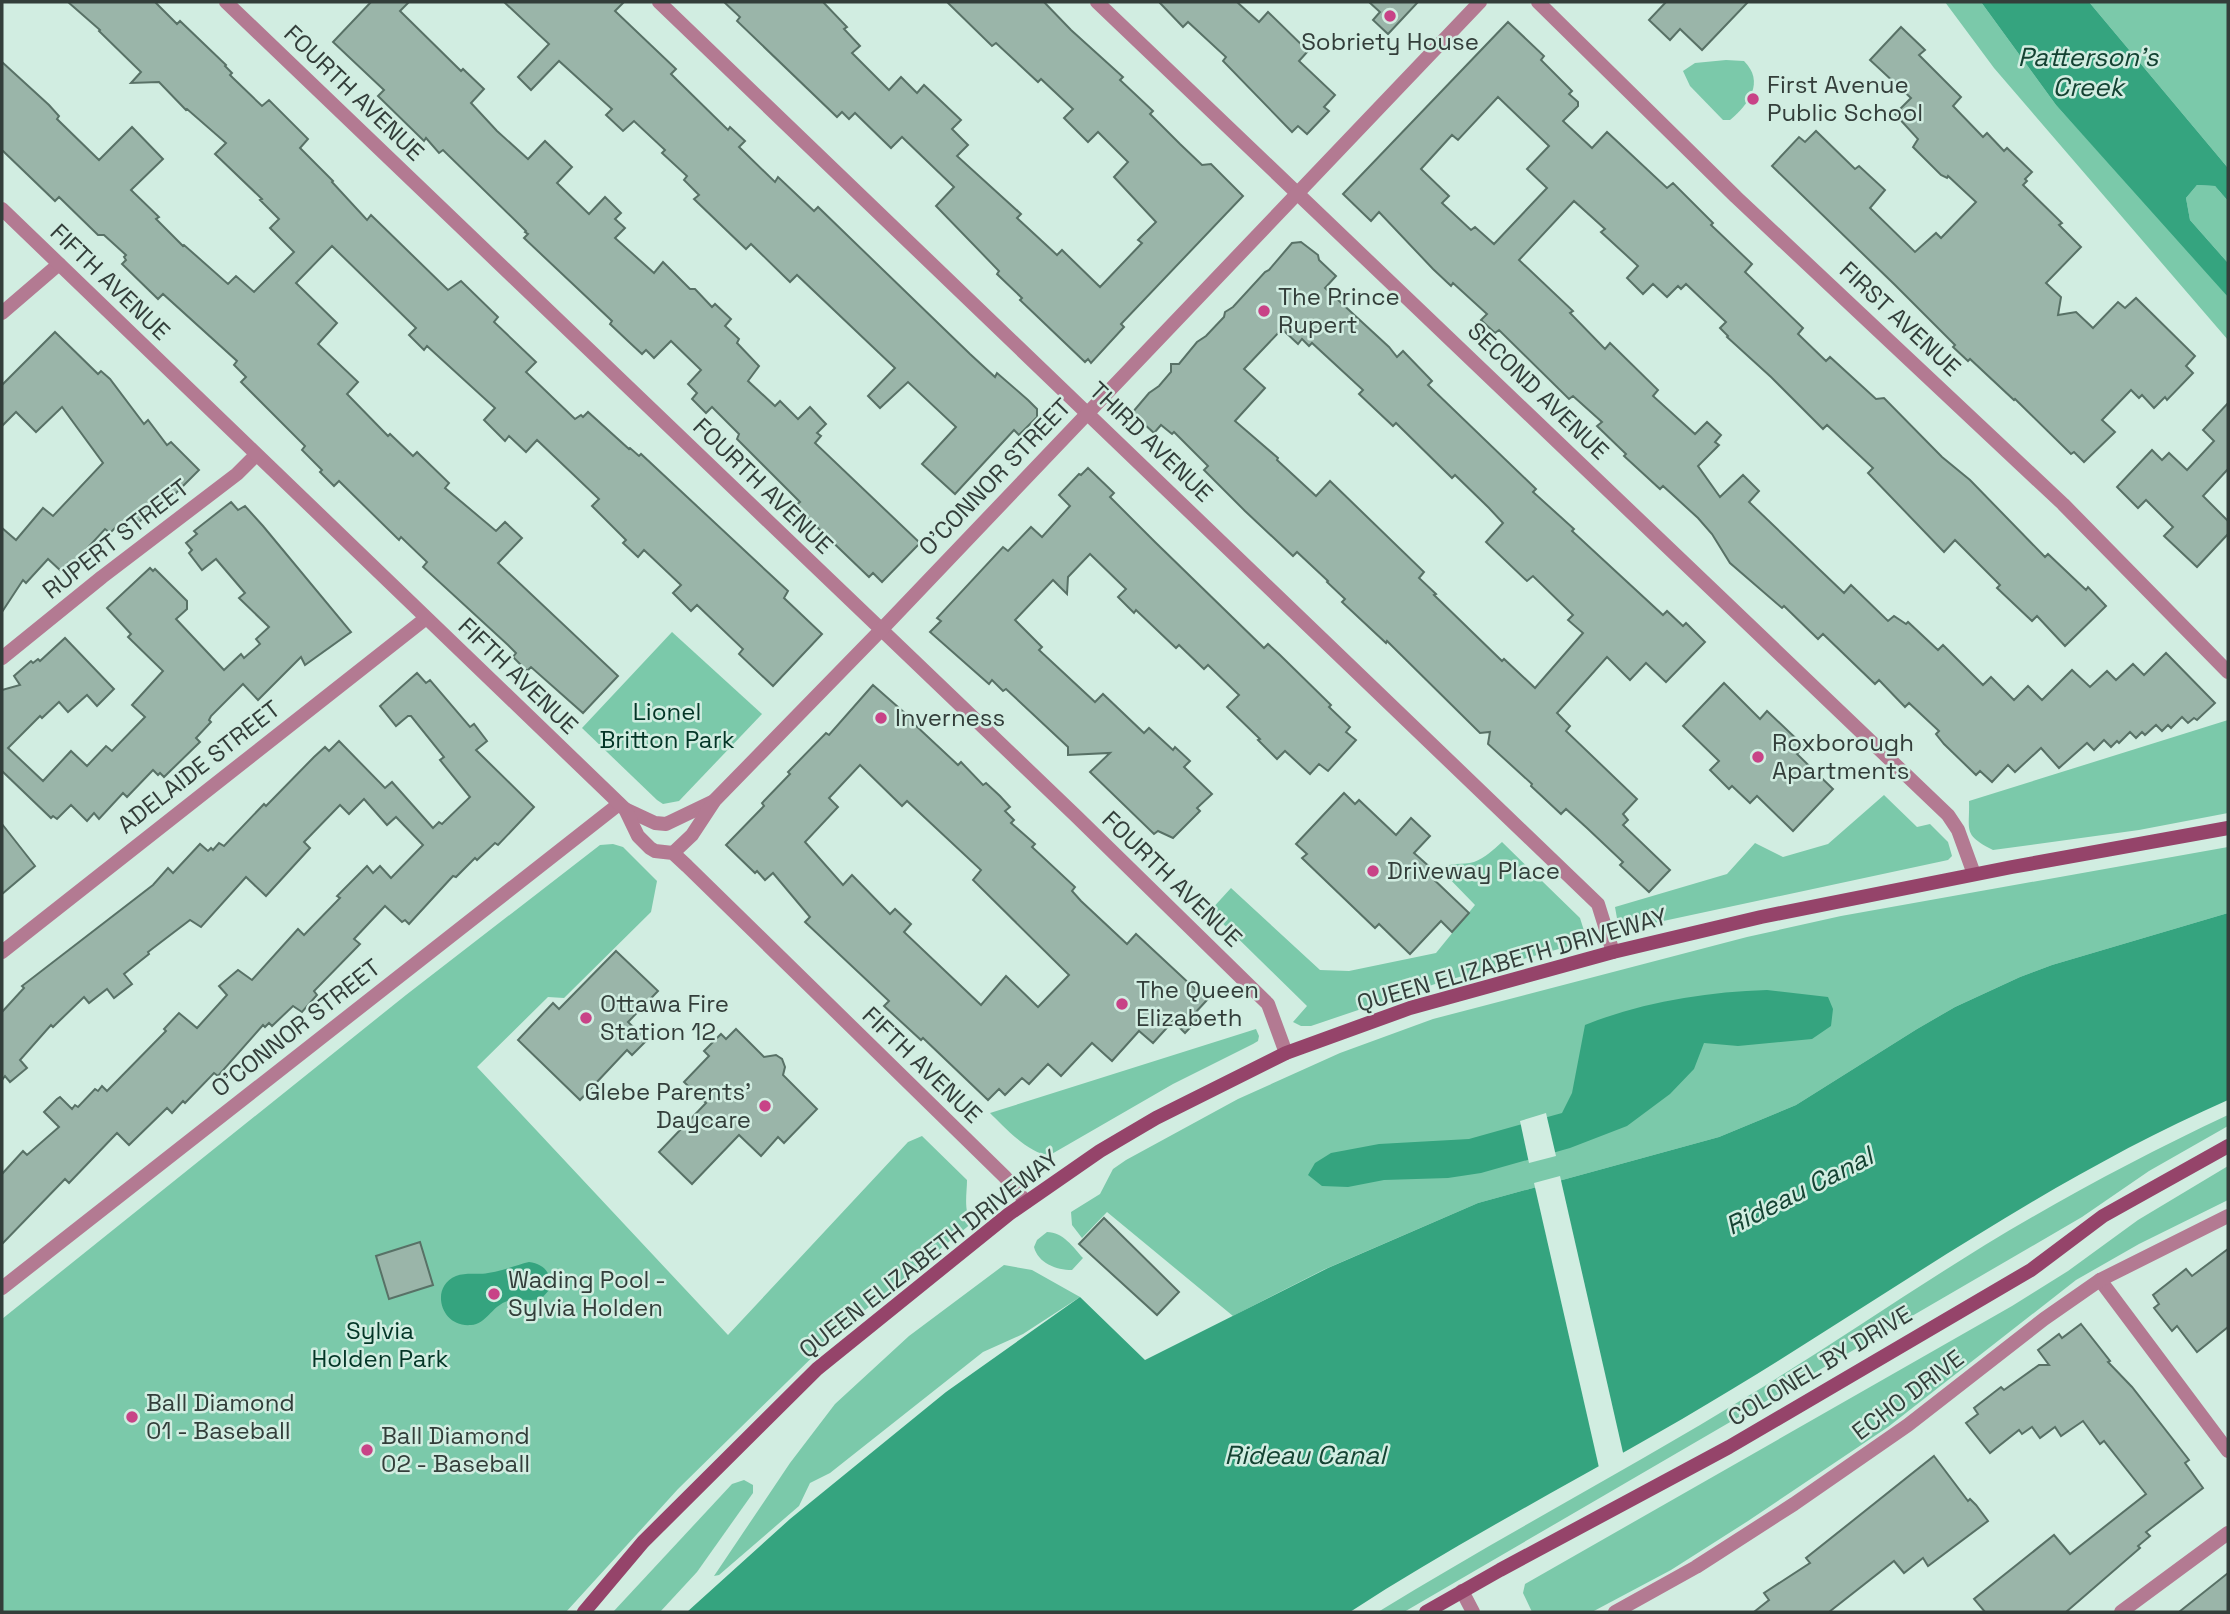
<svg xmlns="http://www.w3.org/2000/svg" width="2230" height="1614" viewBox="0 0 2230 1614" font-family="'Space Grotesk',sans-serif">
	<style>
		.green { fill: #7bc9aa }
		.water { fill: #35a47f }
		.pier { fill: #d1ede1 }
		.building { fill: #9ab5a9; stroke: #587166; stroke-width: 2; fill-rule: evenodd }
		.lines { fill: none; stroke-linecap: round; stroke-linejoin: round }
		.minor { stroke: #b37a92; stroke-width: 14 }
		.tertiary { stroke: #b37a92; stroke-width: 14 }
		.secondary { stroke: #95446a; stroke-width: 14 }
		.poi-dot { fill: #c84387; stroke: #d1ede1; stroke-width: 2.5 }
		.labels { text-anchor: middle; stroke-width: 5; stroke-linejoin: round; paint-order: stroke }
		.poi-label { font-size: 24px; fill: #333e3a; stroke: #d1ede1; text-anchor: start }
		.street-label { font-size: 24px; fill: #333e3a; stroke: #d1ede1 }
		.park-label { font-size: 24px; fill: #033526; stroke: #d1ede1 }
		.water-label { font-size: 26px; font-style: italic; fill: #144232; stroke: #d1ede1 }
	</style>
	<rect width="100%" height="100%" fill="#d1ede1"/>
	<g class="green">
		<polygon points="1945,2 1981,2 2056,105 2209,273 2228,297 2228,340 1994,68"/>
		<polygon points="2089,2 2228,2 2228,168"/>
		<path d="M1726 60 1744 61C1765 82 1749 104 1730 120H1723L1690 86 1683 71 1695 63Z"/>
		<polygon points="2197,185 2215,186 2228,201 2228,263 2190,220 2186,198"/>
		<polygon points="672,632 762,714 679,801 663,804 657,800 582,728"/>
		<path d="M2228 720V813L2139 830 1993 850C1962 834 1970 831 1969 801Z"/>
		<polygon points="1884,795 1917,827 1930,824 1948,842 1952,856 1948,860 1626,929 1618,924 1615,907 1727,874 1755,843 1783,857 1828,844"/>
		<path d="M1502 842 1580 918 1586 937 1580 943 1438 983 1311 1026H1301L1293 1022 1307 1006 1210 911 1231 888 1320 970 1349 971 1436 953 1475 905 1440 869C1450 862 1462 865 1474 862 1485 858 1493 850 1502 842Z"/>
		<path d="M613 844 623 847 657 881 651 912 564 998 548 997 477 1067 728 1335 908 1142 922 1136 967 1180C967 1194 963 1211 972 1223L837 1333 678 1489 566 1612H2V1319L406 995 600 845Z"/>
		<polygon points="2228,847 2228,913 2052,965 2020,977 1955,1007 1917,1029 1796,1105 1719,1137 1478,1203 1323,1270 1233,1316 1107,1212 1082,1238 1072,1225 1071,1212 1100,1194 1113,1169 1126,1160 1238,1099 1340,1053 1433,1019 1747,937 1841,916"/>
		<path d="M1256 1029 1259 1036 1258 1041 1253 1044 1173 1084 1050 1155C1031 1156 1003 1126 990 1113Z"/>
		<path d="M2228 1115V1126L2149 1171 2082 1217 1404 1612H1378C1503 1535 1633 1467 1758 1390 1834 1343 1909 1292 1985 1245 2064 1197 2145 1154 2228 1115Z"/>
		<polygon points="2228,1166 2228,1200 2139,1244 2076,1280 1888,1427 1748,1521 1671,1570 1592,1612 1532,1612 1523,1593 1525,1584 2012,1306 2068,1271 2138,1220"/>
		<path d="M1047 1232C1063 1232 1073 1247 1083 1258L1072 1270C1056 1270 1038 1263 1034 1247L1037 1240Z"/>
		<polygon points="1004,1265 1032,1270 1080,1297 1023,1334 983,1352 830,1473 810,1483 799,1506 719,1575 714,1576 790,1463 835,1404 909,1336"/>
		<polygon points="744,1480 753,1485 753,1493 697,1572 660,1612 613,1612 732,1484"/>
	</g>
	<g class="water">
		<polygon points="1981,2 2089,2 2228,168 2228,201 2215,186 2197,185 2186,198 2190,220 2228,263 2228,297 2056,105"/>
		<path d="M2228 913V1100C2052 1177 1897 1289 1734 1388 1608 1465 1474 1531 1350 1612H687L790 1519 946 1392 1080 1297 1145 1360 1328 1268 1478 1203 1719 1137 1796 1105 1917 1029 1955 1007 2020 977 2052 965Z"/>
		<path d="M1767 990 1828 997 1833 1009 1831 1026 1812 1039 1738 1046 1704 1043 1694 1069 1670 1094 1627 1126 1570 1148 1481 1173 1448 1178 1384 1180 1348 1187 1322 1186 1308 1175 1315 1163 1331 1153 1379 1144 1469 1139 1562 1113 1572 1093 1585 1025C1642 1002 1705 992 1767 990Z"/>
		<path d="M529 1262C545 1264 552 1274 550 1289L542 1298C530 1303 517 1296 505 1302 492 1307 486 1324 471 1325 441 1328 429 1287 456 1276 466 1272 478 1275 488 1273 503 1271 516 1265 529 1262Z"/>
	</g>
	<g class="pier">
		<polygon points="1546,1113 1556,1156 1529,1163 1520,1121"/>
		<polygon points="1560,1176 1624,1457 1600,1472 1534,1183"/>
	</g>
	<g class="building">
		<polygon points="68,2 155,2 177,24 180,21 226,65 225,66 232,73 230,75 233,78 262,106 269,100 308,139 300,148 333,181 332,182 367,220 371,215 448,290 461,281 498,317 494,322 536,362 526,372 575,419 581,415 583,417 588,412 629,449 630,448 639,456 641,454 788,591 784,598 822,634 773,686 739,654 743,649 697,605 691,611 673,593 681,585 644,550 638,557 623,543 626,540 592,506 599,499 537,440 526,452 509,436 505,441 484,420 495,408 427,346 424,350 409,335 416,328 332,246 296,283 337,323 318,344 358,382 347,394 388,436 390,434 413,456 417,452 419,454 449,483 445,488 496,531 505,522 522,538 498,563 618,676 583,713 531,667 527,671 513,657 516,653 508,645 423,567 427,562 401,537 399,540 339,481 334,486 320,472 322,470 302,450 305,446 241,382 246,377 234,365 237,361 163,294 158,299 122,264 126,260 124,257 126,255 104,235 98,235 59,197 55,201 2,150 2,62 49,105 59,116 57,119 99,160 132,127 163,159 131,190 159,217 156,219 183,246 184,245 228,284 236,276 254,292 294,252 270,228 279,219 260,200 262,199 215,154 226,143 187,109 186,110 159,82 131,83 141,72 99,31 100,30"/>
		<polygon points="371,2 409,2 400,11 461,71 463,69 484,89 471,103 497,131 528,159 545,141 572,167 557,183 589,214 605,197 621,213 615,219 625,228 615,238 654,273 663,262 690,289 695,289 712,307 715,304 731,319 725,326 739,339 737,343 759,366 748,381 775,406 780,401 798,419 810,407 826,424 817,433 821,436 815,443 920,543 882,582 873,573 869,577 795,506 800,502 737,439 739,434 712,407 706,413 692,399 697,393 688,384 701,370 671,341 654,358 646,350 642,354 629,342 610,324 612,321 524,238 528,234 525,232 526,231 443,150 439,153 426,138 424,141 378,96 384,90 333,42"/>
		<polygon points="504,2 624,2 615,11 676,69 671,74 677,80 728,130 730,127 745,141 739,147 775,182 778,177 814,211 818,207 970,354 995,377 997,373 1028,400 1037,409 1037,417 1019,435 1014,430 955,494 922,464 956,427 908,382 880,408 868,396 895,368 797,275 790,282 751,244 746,249 694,199 699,195 684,180 687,176 662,153 665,150 634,121 623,131 606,115 612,109 559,61 531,90 518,77 549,44"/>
		<polygon points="724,2 823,2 847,27 844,29 860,46 852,53 889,90 901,77 917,93 924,85 961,120 952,129 968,145 957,156 1021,214 1017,218 1057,255 1062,250 1100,287 1142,243 1138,240 1156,222 1114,177 1128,162 1098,132 1088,142 1064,118 1073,109 1041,79 1038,82 996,43 992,46 947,2 1044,2 1071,30 1123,77 1120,80 1153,111 1150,114 1180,144 1202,165 1211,164 1243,196 1121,324 1124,327 1091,363 1088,359 1085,362 1020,300 1022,298 997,274 999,271 936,206 954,187 902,137 891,148 855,113 849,119 842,112 837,117 737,21 740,17"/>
		<polygon points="1159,2 1237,2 1259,22 1268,12 1308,51 1299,61 1335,95 1324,107 1329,111 1307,134 1298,126 1292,132 1223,61 1226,57 1188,22 1183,27"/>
		<polygon points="1369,2 1418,2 1388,34 1373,20 1380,12"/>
		<polygon points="1666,2 1748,2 1702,50 1680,29 1670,40 1649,20"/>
		<path d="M1508 22 1544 56 1541 60 1572 91 1569 94 1578 102V106L1563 121 1592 148 1607 132 1667 188 1673 183 1713 223 1711 225 1752 264 1745 272 1803 328 1798 334 1826 361 1830 357 1876 399 1884 398 1942 457 1970 480 2045 557 2048 554 2086 590 2088 587 2106 606 2065 646 2037 616 2032 621 1997 588 2000 585 1955 540 1944 552 1868 473 1873 468 1827 425 1823 429 1771 377 1727 337 1728 336 1720 328 1726 322 1686 284 1681 289 1678 286 1667 297 1653 284 1643 294 1627 278 1638 266 1601 232 1605 229 1574 201 1519 260 1573 311 1570 313 1605 349 1610 343 1658 390 1653 396 1695 434 1707 422 1721 435 1715 442 1719 445 1698 466 1720 497 1743 475 1759 491 1749 502 1844 593 1851 585 1888 621 1894 616 1906 624 1908 622 1938 650 1943 645 1983 685 1991 677 2014 700 2028 686 2042 700 2072 670 2090 687 2107 671 2116 680 2133 664 2144 675 2166 653 2215 703 2197 720 2194 718 2188 723 2182 717 2171 728 2168 725 2162 731 2156 725 2145 735 2142 732 2136 738 2130 732 2119 743 2117 741 2111 747 2104 740 2094 750 2087 743 2059 768 2041 748 2015 772 2008 765 1992 782 1980 771 1976 775 1944 744 1936 734 1939 731 1909 703 1905 707 1879 680 1875 684 1823 634 1818 639 1784 606 1782 608 1730 563 1712 534 1698 518 1663 486 1660 489 1624 456 1626 454 1597 426 1602 422 1573 396 1569 399 1499 330 1495 333 1481 320 1487 314 1453 283 1451 286 1433 269 1379 212 1371 221 1343 194ZM1498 97 1549 146 1527 169 1547 188 1494 244 1475 227 1471 230 1442 203 1449 196 1421 169 1452 135 1458 140Z"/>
		<polygon points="1901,27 1925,50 1919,55 1961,97 1953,106 1983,137 1987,133 2004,151 2007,148 2032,172 2025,179 2027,181 2023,185 2062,223 2059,225 2081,247 2046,283 2061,297 2058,315 2076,312 2093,328 2118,302 2125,308 2136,298 2195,356 2186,366 2193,373 2167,400 2165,397 2154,408 2142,395 2139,398 2131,390 2102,420 2115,432 2084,462 2074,452 2071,454 2015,399 2014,400 1970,359 1968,361 1953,347 1955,345 1894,284 1772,166 1799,137 1805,142 1816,131 1855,169 1859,166 1885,190 1870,208 1915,252 1936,233 1941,238 1976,202 1948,176 1947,178 1941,175 1913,147 1918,139 1895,114 1911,98 1870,60"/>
		<path d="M1301 242 1318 255 1319 260 1336 276 1325 288 1389 347 1397 357 1403 351 1432 381 1428 385 1536 489 1533 492 1574 529 1572 531 1663 615 1667 611 1683 626 1686 623 1705 642 1666 682 1646 663 1630 680 1607 657 1557 713 1570 726 1566 731 1637 799 1623 814 1628 820 1623 825 1670 870 1649 892 1620 865 1623 862 1587 828 1566 809 1561 814 1531 786 1532 784 1488 744 1490 732 1480 733 1387 641 1386 643 1342 602 1345 599 1327 582 1328 581 1297 552 1293 556 1245 511 1204 470 1208 466 1174 432 1172 434 1161 425 1154 433 1132 413 1149 393 1159 386 1171 372V364H1179L1197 342 1206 336 1224 317 1225 312 1233 307 1265 272 1269 270 1292 243ZM1282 329 1298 344 1302 339 1309 346 1312 343 1363 390 1359 394 1393 426 1396 423 1452 478 1455 475 1489 508 1503 523 1486 542 1527 581 1533 576 1573 615 1568 620 1583 633 1535 688 1504 659 1502 661 1434 595 1436 594 1419 578 1424 572 1330 481 1316 496 1277 460 1278 458 1235 421 1265 388 1244 369Z"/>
		<polygon points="55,332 98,374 101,371 110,379 144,424 148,420 167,445 171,442 199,470 170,499 168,497 139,522 133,516 122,528 118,525 110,533 105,529 71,566 68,563 61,571 48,559 26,583 23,580 2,612 2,528 16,540 43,508 53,516 103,463 62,407 36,432 16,412 2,426 2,385"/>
		<polygon points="2228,403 2228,469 2203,496 2228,521 2228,534 2197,567 2164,536 2173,527 2146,500 2138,508 2117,487 2152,450 2162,460 2169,453 2187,470 2214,441 2203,430"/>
		<polygon points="1088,468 1114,493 1110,497 1155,542 1264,648 1268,644 1280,655 1331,705 1329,707 1350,727 1346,732 1356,740 1328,771 1319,764 1310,774 1285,751 1277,759 1258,740 1260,739 1227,707 1239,695 1208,665 1204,669 1179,645 1176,648 1136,610 1134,613 1118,597 1126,589 1090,554 1068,577 1067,594 1053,580 1015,620 1042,647 1039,650 1095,702 1103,694 1144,733 1149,728 1173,750 1175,747 1190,761 1184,767 1212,794 1197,808 1200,811 1173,838 1158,831 1154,834 1090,772 1110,753 1068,755 1068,747 1006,689 1003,691 992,680 989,684 930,632 941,621 937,618 1003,547 1008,551 1031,527 1042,537 1070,506 1059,495 1079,474 1081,475"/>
		<polygon points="231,502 238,510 245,506 263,526 351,632 305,665 301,657 258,700 243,684 211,716 209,720 211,722 196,738 200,742 164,777 160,773 158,775 153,770 127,797 123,793 99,819 94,813 87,821 71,805 57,819 53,816 51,818 2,771 2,690 20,685 14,676 31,661 33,663 38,659 40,661 65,638 114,689 97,706 87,695 68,712 59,702 42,718 40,716 8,748 43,781 71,751 87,766 106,746 112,751 145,717 132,705 163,671 128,637 131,634 107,608 150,568 153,571 155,569 187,601 187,609 176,619 224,670 241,654 244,658 260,644 256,639 269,627 239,598 245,593 216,559 202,570 189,553 192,550 186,543 197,534 194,531"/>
		<polygon points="417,673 426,683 430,680 470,727 474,724 487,741 476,750 534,807 498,845 495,843 477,860 475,858 456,877 453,876 409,924 405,920 402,922 385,906 354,939 360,944 314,991 317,995 302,1012 293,1006 272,1026 269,1023 265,1027 263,1025 218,1076 214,1073 185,1103 183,1101 172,1113 167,1108 129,1145 117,1133 69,1183 65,1179 2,1244 2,1174 23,1151 27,1155 59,1127 44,1112 57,1099 60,1097 72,1109 75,1105 78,1107 95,1089 98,1091 102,1086 107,1091 166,1031 164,1029 179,1013 197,1028 227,995 219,986 238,970 252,980 298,929 304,935 340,898 337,896 367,866 373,873 380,866 391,878 423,845 396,817 387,825 364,799 349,814 340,805 304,842 310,848 266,896 246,877 201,927 190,920 148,952 149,954 124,974 132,984 114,998 107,989 89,1003 84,997 53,1027 51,1025 20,1060 27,1068 10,1082 5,1076 2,1080 2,1012 24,988 22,986 153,885 168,868 173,873 200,844 208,851 211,848 213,850 219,843 224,846 264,804 266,806 314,757 325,747 329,751 339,741 385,788 392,782 433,828 439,822 442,824 470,797 440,760 444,757 411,716 408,716 396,726 380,706"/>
		<polygon points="1724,683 1760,719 1767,711 1804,746 1797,754 1833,789 1793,831 1757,796 1750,803 1732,786 1729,789 1710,770 1719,761 1683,726"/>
		<path d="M873 685 915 722 913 723 958 765 961 762 983 785 986 783 1000 796 1010 807 1005 811 1014 820 1011 823 1035 844 1032 847 1075 887 1072 891 1081 901 1127 944 1136 934 1207 1000 1195 1013 1200 1017 1185 1033 1173 1021 1153 1043 1139 1031 1112 1061 1092 1043 1061 1076 1048 1064 1029 1084 1022 1078 1005 1095 999 1089 988 1100 923 1038 921 1040 884 1006 889 1001 805 922 810 917 773 873 765 880 757 871 755 873 726 845 764 806 762 803 790 774 788 772 826 733 829 735ZM860 765 902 806 907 801 981 870 973 880 1069 975 1038 1007 1006 976 981 1005 904 932 911 924 895 909 890 914 852 875 843 885 805 842 838 807 829 798Z"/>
		<polygon points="1344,793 1355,804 1359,800 1396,835 1411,818 1430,836 1414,853 1432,869 1427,873 1469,913 1452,932 1441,921 1410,954 1379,924 1375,928 1302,858 1307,854 1296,844"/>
		<polygon points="2,824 35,866 2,894"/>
		<polygon points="616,951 658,991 628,1022 647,1040 632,1055 627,1050 580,1100 518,1040 553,1003 559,1009"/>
		<polygon points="736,1029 764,1057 776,1055 782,1059 785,1067 783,1075 817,1109 784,1143 778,1137 761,1156 739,1135 692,1184 659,1152 706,1103 684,1082 709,1056 704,1051 721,1034 726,1039"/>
		<polygon points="1104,1218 1179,1292 1157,1315 1079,1244"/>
		<polygon points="420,1242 433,1285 389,1299 376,1256"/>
		<polygon points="2228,1249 2228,1327 2197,1352 2177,1326 2172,1331 2154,1308 2159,1304 2153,1295 2186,1269 2192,1276"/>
		<polygon points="2081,1324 2110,1361 2108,1362 2132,1387 2189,1460 2185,1463 2203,1488 2146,1532 2150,1536 2138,1546 2140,1548 2066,1612 1985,1612 1974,1599 2054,1535 2070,1554 2146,1494 2104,1441 2100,1444 2083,1421 2061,1436 2055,1427 2040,1438 2032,1427 2022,1434 2019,1430 1990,1453 1966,1423 1978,1414 1974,1408 2001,1387 2004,1390 2039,1365 2049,1365 2038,1350 2059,1334 2062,1338"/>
		<polygon points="1934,1456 1968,1501 1970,1499 1976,1505 1988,1521 1928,1566 1923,1558 1904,1573 1894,1561 1829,1612 1754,1612 1769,1600 1764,1593 1810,1563 1806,1558"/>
		<polygon points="2228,1573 2228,1612 2179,1612"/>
	</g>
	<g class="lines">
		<g class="minor">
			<polyline points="226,2 1076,816 1268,1004 1286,1053"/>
			<polyline points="659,2 1598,904 1613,952"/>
			<polyline points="1097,2 1948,815 1958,830 1974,874"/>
			<polyline points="1538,2 1736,197 2063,504 2228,672"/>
			<polyline points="2,313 59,264"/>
			<polyline points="2,658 102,577 237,474 256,455"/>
			<polyline points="625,809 655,823 666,824 714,801"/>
			<polyline points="673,853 692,835 715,800 881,630 1480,2"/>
			<polyline points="2,952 425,619"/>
			<polyline points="2100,1280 2228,1451"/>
			<polyline points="2,1288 619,804"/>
			<polyline points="1615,1612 1696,1567 1794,1504 1908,1425 2044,1319 2100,1280 2228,1216"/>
			<polyline points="2121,1612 2228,1533"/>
		</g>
		<g class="tertiary">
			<polyline points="2,209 625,809 638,836 650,848 655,851 673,853 687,866 1005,1177 1026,1202"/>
			<polyline points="1462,1591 1473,1612"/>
		</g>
		<g class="secondary">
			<polyline points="584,1612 643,1542 817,1369 1009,1214 1100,1151 1156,1118 1286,1053 1410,1008 1613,952 1761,917 2012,867 2228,828"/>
			<polyline points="1426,1612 1500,1570 1729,1447 2031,1270 2103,1216 2228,1146"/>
		</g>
	</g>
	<g class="poi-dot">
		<circle cx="1390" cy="16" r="7"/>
		<circle cx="1753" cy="99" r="7"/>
		<circle cx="1264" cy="311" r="7"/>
		<circle cx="881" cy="718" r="7"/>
		<circle cx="1758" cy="757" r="7"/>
		<circle cx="1373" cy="871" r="7"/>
		<circle cx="1122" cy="1004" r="7"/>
		<circle cx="586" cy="1018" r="7"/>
		<circle cx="765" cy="1106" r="7"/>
		<circle cx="494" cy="1294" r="7"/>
		<circle cx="132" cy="1417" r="7"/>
		<circle cx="367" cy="1450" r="7"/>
	</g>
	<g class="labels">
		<g class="poi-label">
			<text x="1390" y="50" text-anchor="middle">Sobriety House</text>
			<text x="1767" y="93">First Avenue<tspan x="1767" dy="28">Public School</tspan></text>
			<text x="1278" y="305">The Prince<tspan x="1278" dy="28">Rupert</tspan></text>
			<text x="895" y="726">Inverness</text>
			<text x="1772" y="751">Roxborough<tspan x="1772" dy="28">Apartments</tspan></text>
			<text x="1387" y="879">Driveway Place</text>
			<text x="1136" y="998">The Queen<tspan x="1136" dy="28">Elizabeth</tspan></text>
			<text x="600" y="1012">Ottawa Fire<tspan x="600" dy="28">Station 12</tspan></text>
			<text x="751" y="1100" text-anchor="end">Glebe Parents'<tspan x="751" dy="28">Daycare</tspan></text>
			<text x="508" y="1288">Wading Pool -<tspan x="508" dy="28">Sylvia Holden</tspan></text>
			<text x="146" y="1411">Ball Diamond<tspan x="146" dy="28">01 - Baseball</tspan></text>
			<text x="381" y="1444">Ball Diamond<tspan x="381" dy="28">02 - Baseball</tspan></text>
		</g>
		<g class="street-label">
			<text transform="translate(354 93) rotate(44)" y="8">FOURTH AVENUE</text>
			<text transform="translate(110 282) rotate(44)" y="8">FIFTH AVENUE</text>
			<text transform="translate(1900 319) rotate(43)" y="8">FIRST AVENUE</text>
			<text transform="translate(1538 391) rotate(44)" y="8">SECOND AVENUE</text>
			<text transform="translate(1151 442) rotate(44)" y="8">THIRD AVENUE</text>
			<text transform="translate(995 477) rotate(-46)" y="8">O'CONNOR STREET</text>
			<text transform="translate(763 486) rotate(44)" y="8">FOURTH AVENUE</text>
			<text transform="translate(116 539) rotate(-38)" y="8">RUPERT STREET</text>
			<text transform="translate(518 676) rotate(44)" y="8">FIFTH AVENUE</text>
			<text transform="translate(199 767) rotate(-38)" y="8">ADELAIDE STREET</text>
			<text transform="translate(1172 879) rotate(44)" y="8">FOURTH AVENUE</text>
			<text transform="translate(1512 960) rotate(-16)" y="8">QUEEN ELIZABETH DRIVEWAY</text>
			<text transform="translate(296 1028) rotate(-38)" y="8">O'CONNOR STREET</text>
			<text transform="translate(922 1065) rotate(44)" y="8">FIFTH AVENUE</text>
			<text transform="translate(929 1254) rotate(-38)" y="8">QUEEN ELIZABETH DRIVEWAY</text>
			<text transform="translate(1820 1366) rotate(-31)" y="8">COLONEL BY DRIVE</text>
			<text transform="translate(1908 1395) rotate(-37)" y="8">ECHO DRIVE</text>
		</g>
		<g class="park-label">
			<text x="667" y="720">Lionel<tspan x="667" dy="28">Britton Park</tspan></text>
			<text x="380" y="1339">Sylvia<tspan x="380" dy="28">Holden Park</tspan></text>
		</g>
		<g class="water-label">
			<text x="2088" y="66">Patterson's<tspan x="2088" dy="30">Creek</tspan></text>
			<text transform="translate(1799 1191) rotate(-27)" y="9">Rideau Canal</text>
			<text x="1305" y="1464">Rideau Canal</text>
		</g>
	</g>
	<rect width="2230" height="1614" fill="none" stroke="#333e3a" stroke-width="7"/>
</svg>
